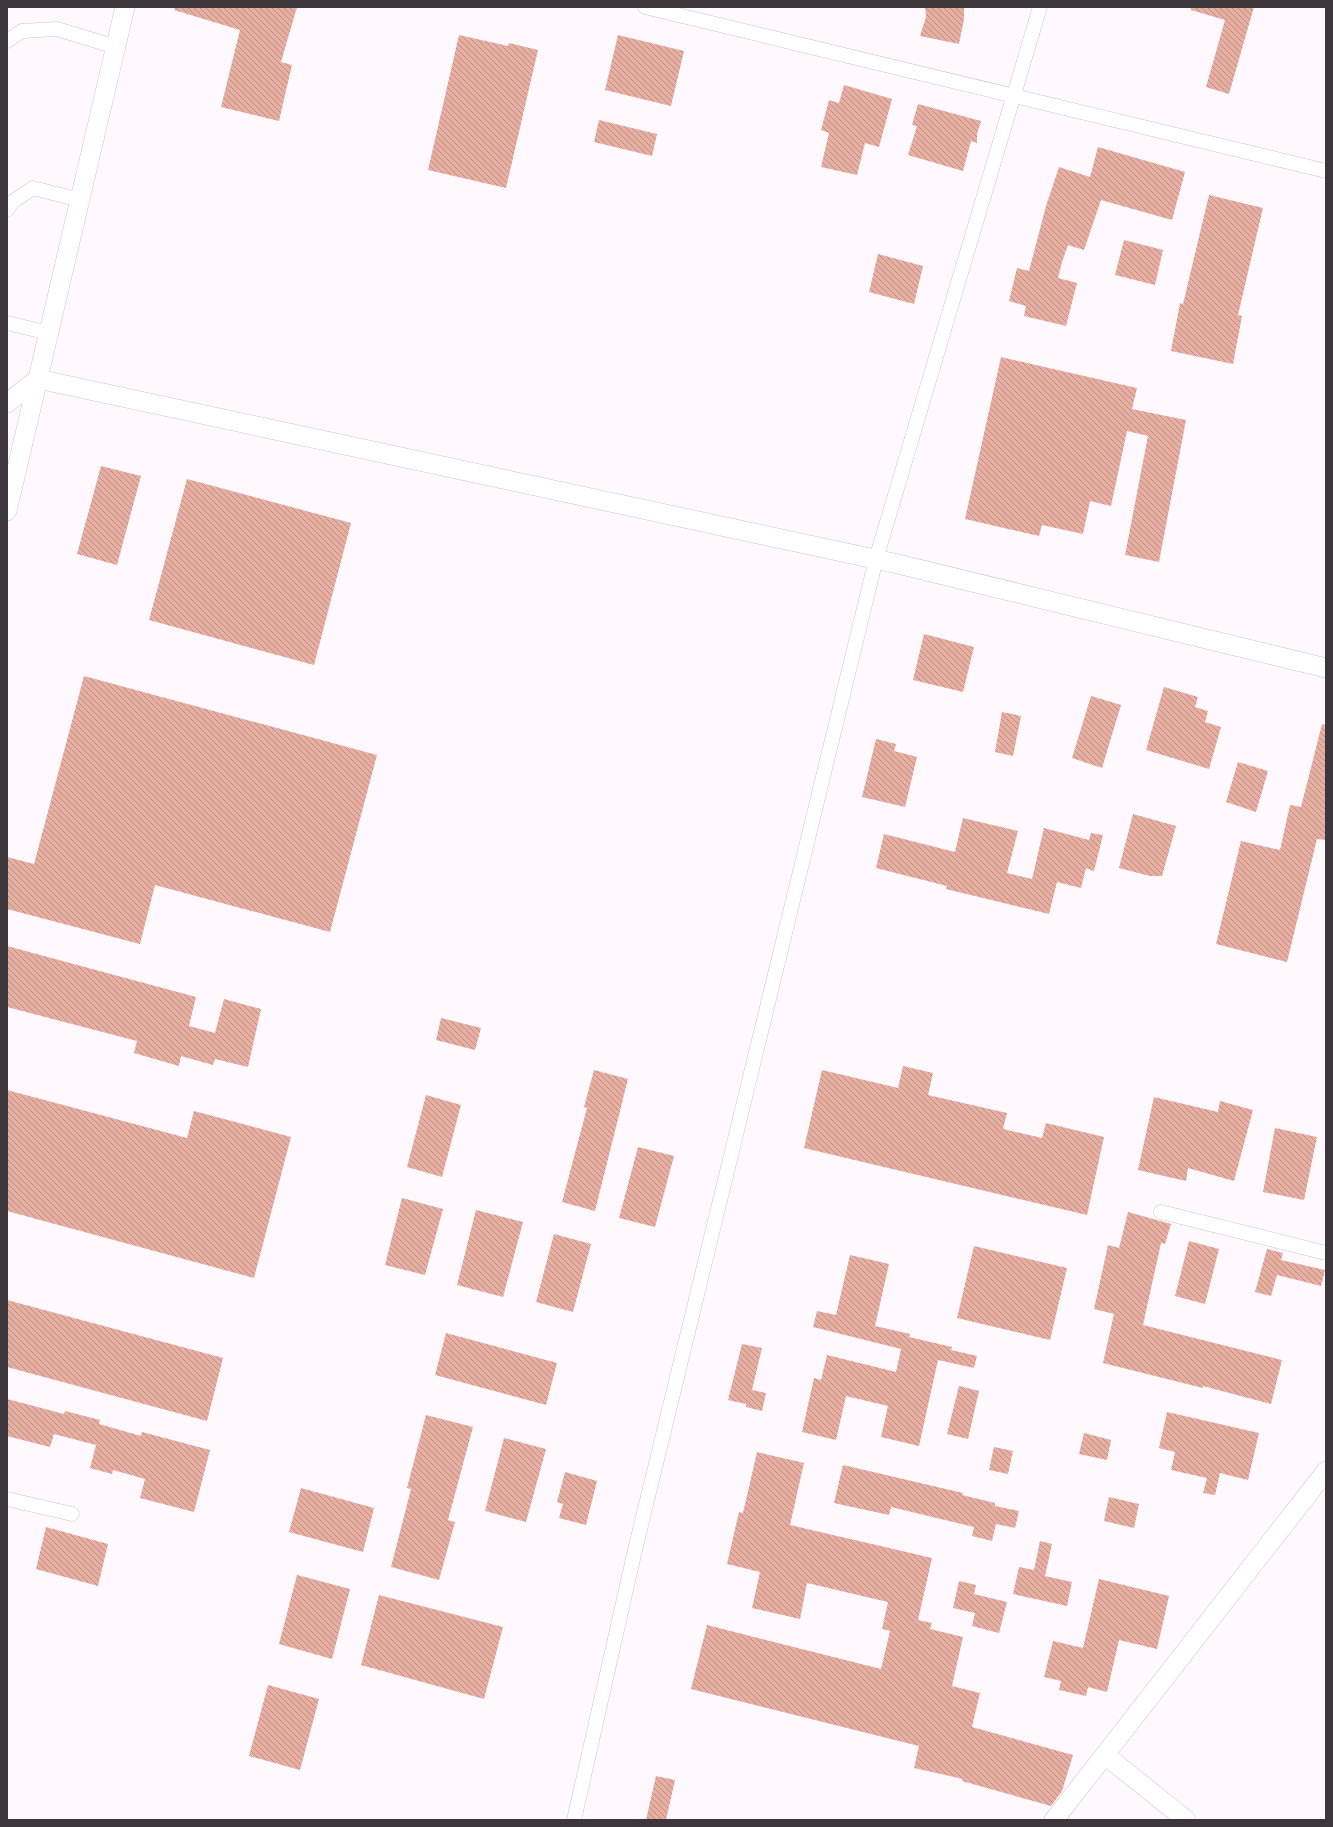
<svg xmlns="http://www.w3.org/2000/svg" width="1333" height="1827" viewBox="0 0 1333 1827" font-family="Ubuntu,sans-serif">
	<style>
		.building { fill: url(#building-back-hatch) }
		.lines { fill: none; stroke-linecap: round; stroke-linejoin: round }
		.street-casing { stroke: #d1c2d1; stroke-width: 15 }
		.secondary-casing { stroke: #d1c2d1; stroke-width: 20 }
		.street { stroke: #fff; stroke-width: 14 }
		.secondary { stroke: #fff; stroke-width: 19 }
	</style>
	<defs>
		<pattern id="building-back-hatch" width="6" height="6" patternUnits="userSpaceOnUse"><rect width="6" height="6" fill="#e7aea2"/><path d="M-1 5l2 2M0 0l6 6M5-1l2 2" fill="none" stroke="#bc8e85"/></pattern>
	</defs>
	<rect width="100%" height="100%" fill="#fff8fe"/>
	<g class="building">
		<polygon points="175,7 297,7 281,62 292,65 279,121 221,107 240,30 174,10"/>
		<polygon points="925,7 964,7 964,19 959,44 920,36 926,17"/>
		<polygon points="1191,7 1254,7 1229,94 1206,87 1225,20 1191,10"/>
		<polygon points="459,35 508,46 509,43 538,50 506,188 428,170"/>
		<polygon points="618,35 684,51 671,106 605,90"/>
		<polygon points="844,85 892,99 879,147 865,143 857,175 821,167 829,133 821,130 829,100 839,103"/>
		<polygon points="918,104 981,121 977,134 977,143 971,141 963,171 908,155 917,126 912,125"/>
		<polygon points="599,120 657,134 652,156 594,142"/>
		<polygon points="1098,147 1185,172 1172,220 1101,200 1084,250 1068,245 1062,262 1058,278 1077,283 1066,326 1024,316 1026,306 1009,301 1017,268 1029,271 1046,206 1059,167 1090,177"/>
		<polygon points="1209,195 1263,208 1238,315 1242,316 1233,364 1171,351 1180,303 1183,304"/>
		<polygon points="1124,240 1163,250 1155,285 1115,275"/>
		<polygon points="878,254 923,266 914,304 869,292"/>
		<polygon points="1001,357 1137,388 1132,409 1186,420 1159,562 1125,555 1148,436 1127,431 1111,506 1090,501 1083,534 1042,525 1039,536 965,519"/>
		<polygon points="101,466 141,476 117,565 77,554"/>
		<polygon points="187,479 351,523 314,665 149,620"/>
		<polygon points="924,634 974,647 963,692 913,680"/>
		<polygon points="84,676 377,755 330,932 155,885 140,944 7,909 7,857 34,864"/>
		<polygon points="1164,687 1198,697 1195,707 1208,711 1205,722 1221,727 1209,769 1146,750"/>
		<polygon points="1091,696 1121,705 1102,768 1072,758"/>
		<polygon points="1002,712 1021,716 1013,756 995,752"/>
		<polygon points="1322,724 1326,725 1326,840 1317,839 1287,962 1216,944 1241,841 1280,850 1290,805 1301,807"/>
		<polygon points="876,739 896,744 894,751 917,757 905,807 862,797"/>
		<polygon points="1238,762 1268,771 1256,812 1226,802"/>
		<polygon points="1133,814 1176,826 1162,876 1150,876 1119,868"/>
		<polygon points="963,818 1018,831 1007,873 1032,879 1044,828 1089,840 1091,833 1103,835 1094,871 1086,868 1081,888 1057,882 1049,914 946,889 947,886 876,868 884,834 955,852"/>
		<polygon points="7,946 196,997 189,1026 215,1033 224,999 261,1009 248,1067 215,1059 213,1065 181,1056 179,1066 134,1053 137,1041 7,1007"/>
		<polygon points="441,1018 481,1028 475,1050 436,1040"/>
		<polygon points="903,1066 933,1073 928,1095 1007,1113 1003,1129 1042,1138 1046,1123 1104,1137 1087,1215 804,1148 822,1070 898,1088"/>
		<polygon points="594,1070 628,1079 595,1211 562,1202 587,1108 584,1107"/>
		<polygon points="7,1090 187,1138 194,1111 291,1137 254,1278 7,1211"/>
		<polygon points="426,1095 461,1105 442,1177 407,1167"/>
		<polygon points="1154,1097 1218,1112 1220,1101 1253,1110 1234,1181 1188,1168 1186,1181 1138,1170"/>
		<polygon points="1275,1128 1317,1137 1304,1200 1263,1192"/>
		<polygon points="638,1147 674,1156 655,1227 619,1218"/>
		<polygon points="402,1198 443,1209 425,1275 385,1265"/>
		<polygon points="476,1210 523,1222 503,1297 457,1285"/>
		<polygon points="1128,1212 1171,1224 1165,1244 1161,1243 1143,1325 1282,1360 1271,1404 1203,1386 1203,1388 1103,1363 1114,1314 1094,1309 1108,1245 1119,1248"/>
		<polygon points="554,1234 591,1244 573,1312 536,1302"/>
		<polygon points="1189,1241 1219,1249 1205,1304 1175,1296"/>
		<polygon points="974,1246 1067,1268 1050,1340 957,1318"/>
		<polygon points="1267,1249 1283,1253 1281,1260 1325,1270 1321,1286 1277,1275 1271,1296 1255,1292"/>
		<polygon points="850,1255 889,1264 875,1326 910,1334 909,1337 952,1347 951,1350 977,1356 974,1368 938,1360 919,1446 881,1437 888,1406 846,1396 836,1440 802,1432 814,1378 821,1380 827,1355 896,1372 901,1349 813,1327 817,1311 836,1315"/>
		<polygon points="7,1300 223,1358 207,1421 7,1367"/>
		<polygon points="446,1333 557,1363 546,1405 435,1375"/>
		<polygon points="742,1344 762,1348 752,1390 766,1393 762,1411 746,1407 746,1404 728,1400"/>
		<polygon points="959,1386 979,1391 968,1439 947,1434"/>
		<polygon points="7,1399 64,1414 65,1411 100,1420 99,1424 141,1436 142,1432 210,1450 194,1512 140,1498 145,1479 113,1470 112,1474 90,1468 96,1445 54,1434 50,1447 7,1436"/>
		<polygon points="1167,1412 1259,1433 1248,1480 1220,1473 1215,1495 1203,1493 1207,1478 1171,1470 1175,1452 1159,1448"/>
		<polygon points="426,1415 473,1427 448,1520 455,1522 439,1580 391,1567 411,1489 407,1488"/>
		<polygon points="1084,1433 1111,1440 1107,1460 1079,1454"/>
		<polygon points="504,1438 546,1449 526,1522 485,1511"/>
		<polygon points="994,1447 1013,1451 1008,1474 989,1470"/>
		<polygon points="757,1452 804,1463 790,1525 932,1558 918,1620 932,1623 930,1629 963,1637 952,1686 980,1693 972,1727 1073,1755 1062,1791 1051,1806 962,1781 963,1779 914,1768 919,1746 691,1689 707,1625 881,1669 890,1631 882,1629 888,1602 807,1583 800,1619 752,1608 760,1572 727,1564 739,1512 743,1513"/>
		<polygon points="843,1465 963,1493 962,1495 995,1503 995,1506 1019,1511 1015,1528 996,1524 992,1541 972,1536 974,1527 891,1507 889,1515 834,1503"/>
		<polygon points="565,1472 597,1481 586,1525 559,1518 563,1504 557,1502"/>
		<polygon points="301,1488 374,1508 363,1552 289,1532"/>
		<polygon points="1109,1497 1139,1504 1134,1528 1104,1521"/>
		<polygon points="46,1527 108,1544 98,1586 36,1569"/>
		<polygon points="1040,1541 1052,1544 1045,1576 1072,1582 1067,1606 1013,1594 1019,1567 1034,1570"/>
		<polygon points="297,1575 350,1589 332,1659 279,1644"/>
		<polygon points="1099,1579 1169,1596 1157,1649 1119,1640 1107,1692 1088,1687 1086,1696 1059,1690 1061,1681 1044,1677 1053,1641 1083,1648"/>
		<polygon points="959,1581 976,1585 974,1594 1007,1602 999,1633 972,1626 975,1613 953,1608"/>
		<polygon points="379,1595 503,1627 484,1699 361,1665"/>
		<polygon points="268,1685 319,1699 300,1770 249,1756"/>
		<polygon points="656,1776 675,1780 666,1820 646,1820"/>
	</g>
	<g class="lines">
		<defs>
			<g id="street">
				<polyline points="645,7 1326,171"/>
				<polyline points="7,41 22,31 57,29 116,47"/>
				<polyline points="7,210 12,202 33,188 80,200"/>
				<polyline points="7,323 49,333"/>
				<polyline points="1161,1212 1326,1253"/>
				<polyline points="7,1499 72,1514"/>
				<polyline points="574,1820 635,1550 876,559 1040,7"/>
			</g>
			<g id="secondary">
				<polyline points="7,403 38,379 898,564 1326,668"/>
				<polyline points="7,511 125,7"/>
				<polyline points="1105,1755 1186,1820"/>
				<polyline points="1054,1820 1326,1471"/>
			</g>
		</defs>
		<use href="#street" class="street-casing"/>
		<use href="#secondary" class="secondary-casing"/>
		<use href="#street" class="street"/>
		<use href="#secondary" class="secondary"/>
	</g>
	<rect width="1333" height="1827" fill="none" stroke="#3d373d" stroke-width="16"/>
</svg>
